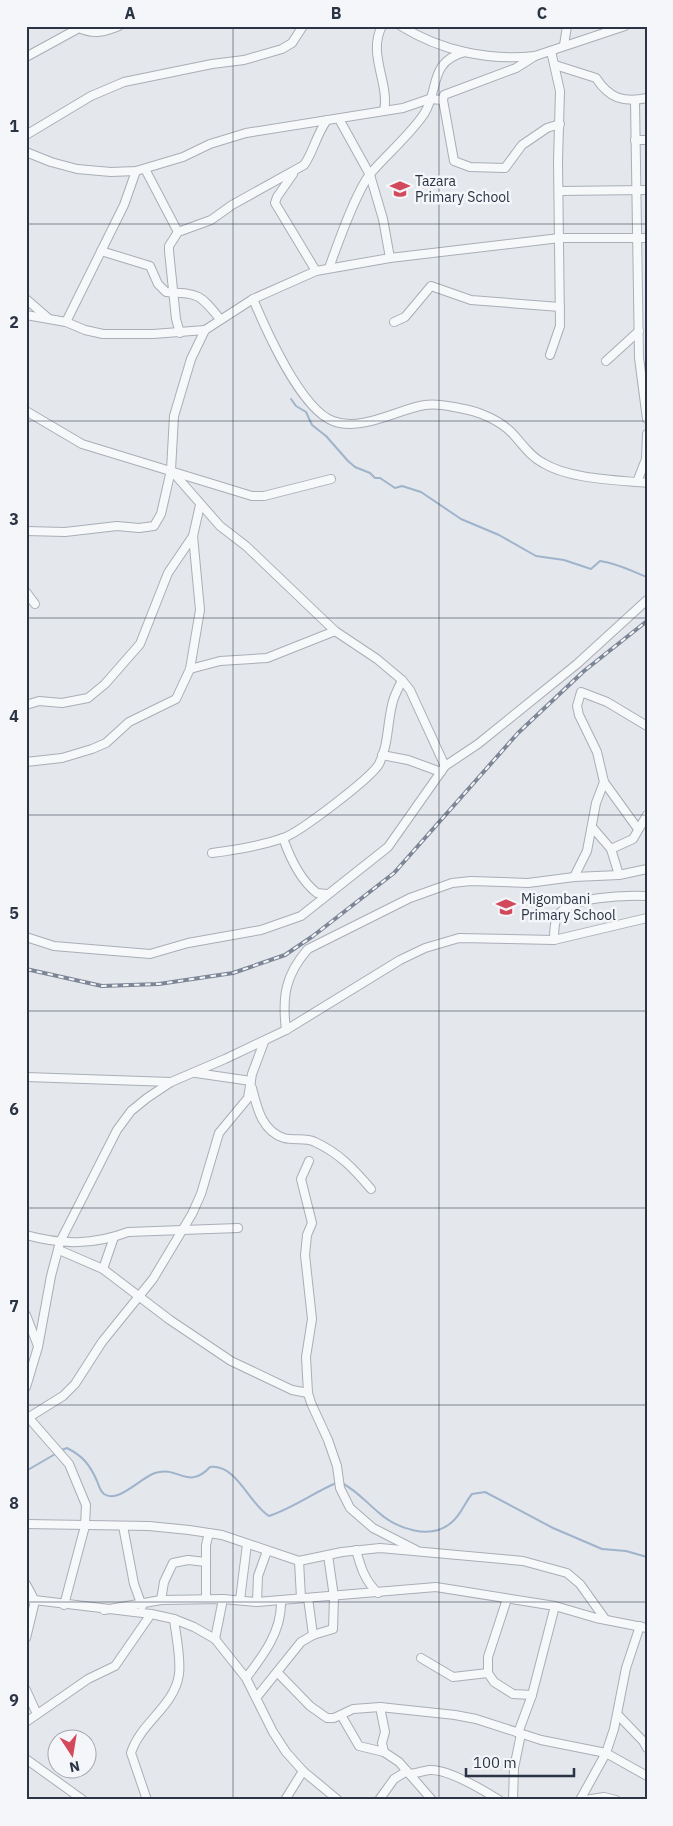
<svg xmlns="http://www.w3.org/2000/svg" width="673" height="1826" viewBox="0 0 673 1826" font-family="'IBM Plex Sans',sans-serif">
	<style>
		.lines { fill: none; stroke-linecap: round; stroke-linejoin: round }
		.stream { stroke: #9fb4cc; stroke-width: 2 }
		.street-casing { stroke: #a9aeb7; stroke-width: 10 }
		.street { stroke: #f7f8fa; stroke-width: 8 }
		.rail-casing { stroke: #7d8696; stroke-width: 4 }
		.rail { stroke: #f4f6f9; stroke-width: 2; stroke-dasharray: 5.5; stroke-linecap: butt }
		.grid { fill: none; stroke: #2b3445; stroke-width: 1; stroke-opacity: 0.55 }
		.labels { text-anchor: middle; stroke-width: 5; stroke-linejoin: round; paint-order: stroke }
		.poi-label { font-size: 14px; fill: #2b3445; stroke: #f4f6f9; text-anchor: start }
		.neatline { fill: none; stroke: #2b3445; stroke-width: 2 }
		.grid-label { font-size: 16px; text-anchor: middle; font-weight: bold; fill: #2b3445 }
	</style>
	<rect width="100%" height="100%" fill="#e4e7ec"/>
	<g class="lines">
		<g class="stream">
			<path d="M291 399 296 406 306 412 312 425 326 436 348 461 355 467 370 473 375 478H380L395 488 402 486 421 492 461 519 499 535 536 556 564 560 591 569 600 561C617 563 631 571 647 577"/>
			<path d="M62 1450 67 1448C83 1456 90 1465 97 1481 99 1486 100 1491 104 1494 118 1504 140 1478 155 1473 178 1465 188 1491 210 1467 237 1464 249 1504 269 1516 293 1508 313 1493 336 1483"/>
			<polyline points="26,1471 57,1453"/>
			<path d="M342 1483C357 1491 366 1502 378 1512 397 1529 431 1541 452 1522 461 1515 465 1502 472 1494L485 1492 553 1528 602 1549 626 1551 647 1557"/>
		</g>
		<defs>
			<g id="street">
				<path d="M382 26C367 54 390 83 384 111"/>
				<path d="M401 26C441 51 489 61 535 56L625 26"/>
				<polyline points="564,45 567,26"/>
				<path d="M26 57 79 28C94 35 104 32 119 26"/>
				<path d="M555 65 596 78C609 98 623 103 647 98"/>
				<polyline points="443,100 454,161 470,167 505,168 522,145 547,128 560,124"/>
				<polyline points="635,101 639,358 647,419"/>
				<polyline points="339,119 370,175 383,219 390,258"/>
				<polyline points="26,135 91,96 124,82 212,64 244,60 282,49 292,43 303,26"/>
				<polyline points="635,140 647,140"/>
				<polyline points="26,152 51,162 77,169 111,172 136,171 183,157 210,144 246,133 403,108 429,99 443,100 444,95 516,68 535,56"/>
				<polyline points="145,169 178,232"/>
				<polyline points="293,174 277,197 275,203 316,271"/>
				<polyline points="559,191 647,190"/>
				<path d="M101 251 150 266 158 284 166 292C199 294 199 293 220 319"/>
				<path d="M329 268C338 243 355 194 370 174 387 154 409 136 424 114 440 89 428 62 465 52"/>
				<polyline points="26,299 48,318"/>
				<path d="M253 299C266 330 301 409 333 421 362 432 398 409 425 405 437 403 448 406 459 408 478 411 500 420 513 434 523 445 530 456 543 463 569 479 616 480 647 483"/>
				<polyline points="26,315 66,322 85,330 103,334 153,334 205,330"/>
				<polyline points="66,322 124,205 136,171"/>
				<polyline points="394,322 405,317 431,286 471,300 560,307"/>
				<path d="M180 333 176 319 169 251V246L178 232 211 220 232 205 304 165C313 153 316 135 327 120"/>
				<polyline points="550,355 560,326 558,161 560,91 551,51"/>
				<polyline points="606,361 639,331"/>
				<polyline points="26,411 82,444 252,496 264,496 331,479"/>
				<polyline points="637,482 646,459 647,434"/>
				<polyline points="26,531 65,532 117,526 139,528 154,526 161,514 171,470"/>
				<polyline points="26,592 35,604"/>
				<polyline points="190,669 220,661 267,658 335,631"/>
				<polyline points="26,705 39,701 62,703 88,698 105,684 140,644 168,573 193,536"/>
				<polyline points="382,755 408,760 441,772"/>
				<polyline points="26,762 62,758 92,749 106,743 129,722 176,699 190,669 200,610 193,536 200,505"/>
				<polyline points="445,766 410,690 402,680 377,659 335,631 246,546 220,526 171,470 174,416 191,359 205,330 253,299 316,271 390,258 560,238 647,238"/>
				<polyline points="592,827 611,849 619,875"/>
				<polyline points="638,829 604,782 597,752 579,715 577,706 581,692 607,702 647,726"/>
				<path d="M283 838C290 858 300 880 317 893L327 894"/>
				<polyline points="611,849 633,839 647,815"/>
				<path d="M212 853C235 850 261 846 283 838 299 833 371 778 379 764 389 744 387 722 393 701 395 694 399 687 402 680"/>
				<polyline points="574,877 587,851 596,803 604,782"/>
				<polyline points="26,937 54,946 150,954 188,943 261,930 301,916 388,847 445,766 478,744 577,664 647,600"/>
				<path d="M554 940C554 933 554 924 557 917 567 896 627 895 647 896"/>
				<path d="M286 1030C282 997 285 975 308 949L410 898 452 883 471 881 528 883 574 877 619 875 647 869"/>
				<polyline points="196,1073 251,1081"/>
				<polyline points="26,1077 171,1082"/>
				<path d="M252 1088C257 1108 262 1131 284 1138 295 1141 305 1137 315 1142 339 1153 354 1169 371 1189"/>
				<polyline points="309,1161 301,1179 312,1223 307,1235 305,1255 312,1319 306,1357 308,1393 311,1403 328,1440 337,1466 340,1488 350,1508 373,1528 416,1550"/>
				<path d="M26 1235C62 1245 94 1245 128 1232L238 1228"/>
				<polyline points="59,1250 103,1269 170,1320 231,1361 292,1390 308,1393"/>
				<polyline points="103,1269 114,1237"/>
				<polyline points="26,1315 38,1346"/>
				<polyline points="26,1387 38,1347 51,1276 60,1242 117,1130 131,1111 147,1098 171,1082 225,1059 286,1030 400,960 425,948 459,938 554,940 647,918"/>
				<polyline points="28,1417 69,1464 86,1505 85,1526 64,1605"/>
				<polyline points="26,1419 63,1396 75,1384 102,1342 153,1279 192,1214 201,1194 219,1133 248,1098 252,1074 264,1042"/>
				<polyline points="26,1524 149,1526 189,1530 222,1535 299,1561 342,1552 380,1548 523,1561 567,1573 580,1584 605,1619"/>
				<polyline points="123,1526 134,1584 142,1606"/>
				<path d="M356 1550C361 1568 365 1581 378 1593"/>
				<polyline points="299,1561 301,1598"/>
				<polyline points="26,1584 35,1601 26,1638"/>
				<polyline points="308,1598 313,1635"/>
				<polyline points="26,1599 151,1614 174,1619 194,1627 215,1639 246,1678 273,1732 286,1752 303,1771 338,1800"/>
				<polyline points="206,1599 206,1545 209,1533"/>
				<polyline points="507,1599 488,1657 488,1673 494,1682 513,1694 532,1695"/>
				<polyline points="161,1600 164,1582 173,1563 188,1560 206,1562"/>
				<polyline points="240,1600 247,1544"/>
				<polyline points="257,1602 258,1576 267,1551"/>
				<polyline points="104,1610 161,1600 223,1599 257,1602 436,1587 555,1606 596,1618 647,1628"/>
				<polyline points="215,1639 223,1599"/>
				<polyline points="421,1658 453,1677 488,1673"/>
				<polyline points="277,1672 310,1706 327,1718 334,1718 353,1709 380,1707 455,1715 476,1719 541,1740 606,1753 647,1776"/>
				<path d="M246 1678C263 1656 282 1631 281 1601"/>
				<polyline points="26,1690 37,1714"/>
				<polyline points="256,1698 301,1642 313,1635 333,1629 334,1597 328,1555"/>
				<polyline points="380,1707 385,1732 382,1743 384,1752"/>
				<polyline points="341,1715 359,1746 384,1752 399,1762 432,1800"/>
				<polyline points="618,1715 643,1741 647,1748"/>
				<polyline points="26,1722 88,1679 115,1666 151,1614"/>
				<polyline points="518,1733 532,1695 555,1606"/>
				<polyline points="26,1759 83,1800"/>
				<path d="M410 1774C416 1773 423 1771 430 1770 449 1769 483 1790 499 1800"/>
				<path d="M147 1800 131 1753C140 1723 175 1706 179 1674 181 1657 176 1636 174 1619"/>
				<polyline points="285,1800 303,1771"/>
				<polyline points="379,1800 394,1779 407,1771"/>
				<polyline points="513,1800 514,1768 521,1734"/>
				<polyline points="580,1800 606,1753 614,1729 626,1668 640,1626"/>
				<polyline points="585,1800 604,1797 616,1800"/>
			</g>
		</defs>
		<use href="#street" class="street-casing"/>
		<use href="#street" class="street"/>
		<defs>
			<polyline id="rail" points="26,969 102,986 159,984 233,973 285,955 313,936 394,873 518,733 584,671 647,621"/>
		</defs>
		<use href="#rail" class="rail-casing"/>
		<use href="#rail" class="rail"/>
	</g>
	<path class="grid" d="M233 26V1800M439 26V1800M26 224H647M26 421H647M26 618H647M26 815H647M26 1011H647M26 1208H647M26 1405H647M26 1602H647"/>
	<defs>
		<symbol id="school-bare" viewBox="-9 -9 18 18"><path d="M0-5L7-2L0 1L-7-2ZM-4 1L0 2.5L4 1V4Q0 6-4 4Z" fill="#d1495b" stroke="#f4f6f9" stroke-width="2.5" paint-order="stroke"/></symbol>
	</defs>
	<g fill-rule="evenodd">
		<use href="#school-bare" x="386" y="175" width="28" height="28"/>
		<use href="#school-bare" x="492" y="893" width="28" height="28"/>
	</g>
	<g class="labels">
		<g class="poi-label">
			<text x="415" y="186">Tazara<tspan x="415" dy="16">Primary School</tspan></text>
			<text x="521" y="904">Migombani<tspan x="521" dy="16">Primary School</tspan></text>
		</g>
	</g>
	<rect width="673" height="1826" fill="none" stroke="#f4f6f9" stroke-width="55"/>
	<g transform="translate(72 1754) rotate(168)"><circle r="24" fill="#f4f6f9" stroke="#a4a8b1"/>
	<path d="M0-4L9 19L0 12L-9 19Z" fill="#d1495b"/>
	<text y="-8" font-size="14" font-weight="bold" text-anchor="middle" fill="#2b3445">N</text>
	</g>
	<path d="M466 1768v8h108v-8" fill="none" stroke="#2b3445" stroke-width="2.5"/>
	<text x="473" y="1768" font-size="15" fill="#2b3445" stroke="#f4f6f9" stroke-width="4" paint-order="stroke">100 m</text>
	<rect x="28" y="28" width="618" height="1770" class="neatline"/>
	<g class="grid-label">
		<text x="130" y="19">A</text>
		<text x="336" y="19">B</text>
		<text x="542" y="19">C</text>
		<text x="14" y="132">1</text>
		<text x="14" y="328">2</text>
		<text x="14" y="525">3</text>
		<text x="14" y="722">4</text>
		<text x="14" y="919">5</text>
		<text x="14" y="1115">6</text>
		<text x="14" y="1312">7</text>
		<text x="14" y="1509">8</text>
		<text x="14" y="1706">9</text>
	</g>
</svg>
